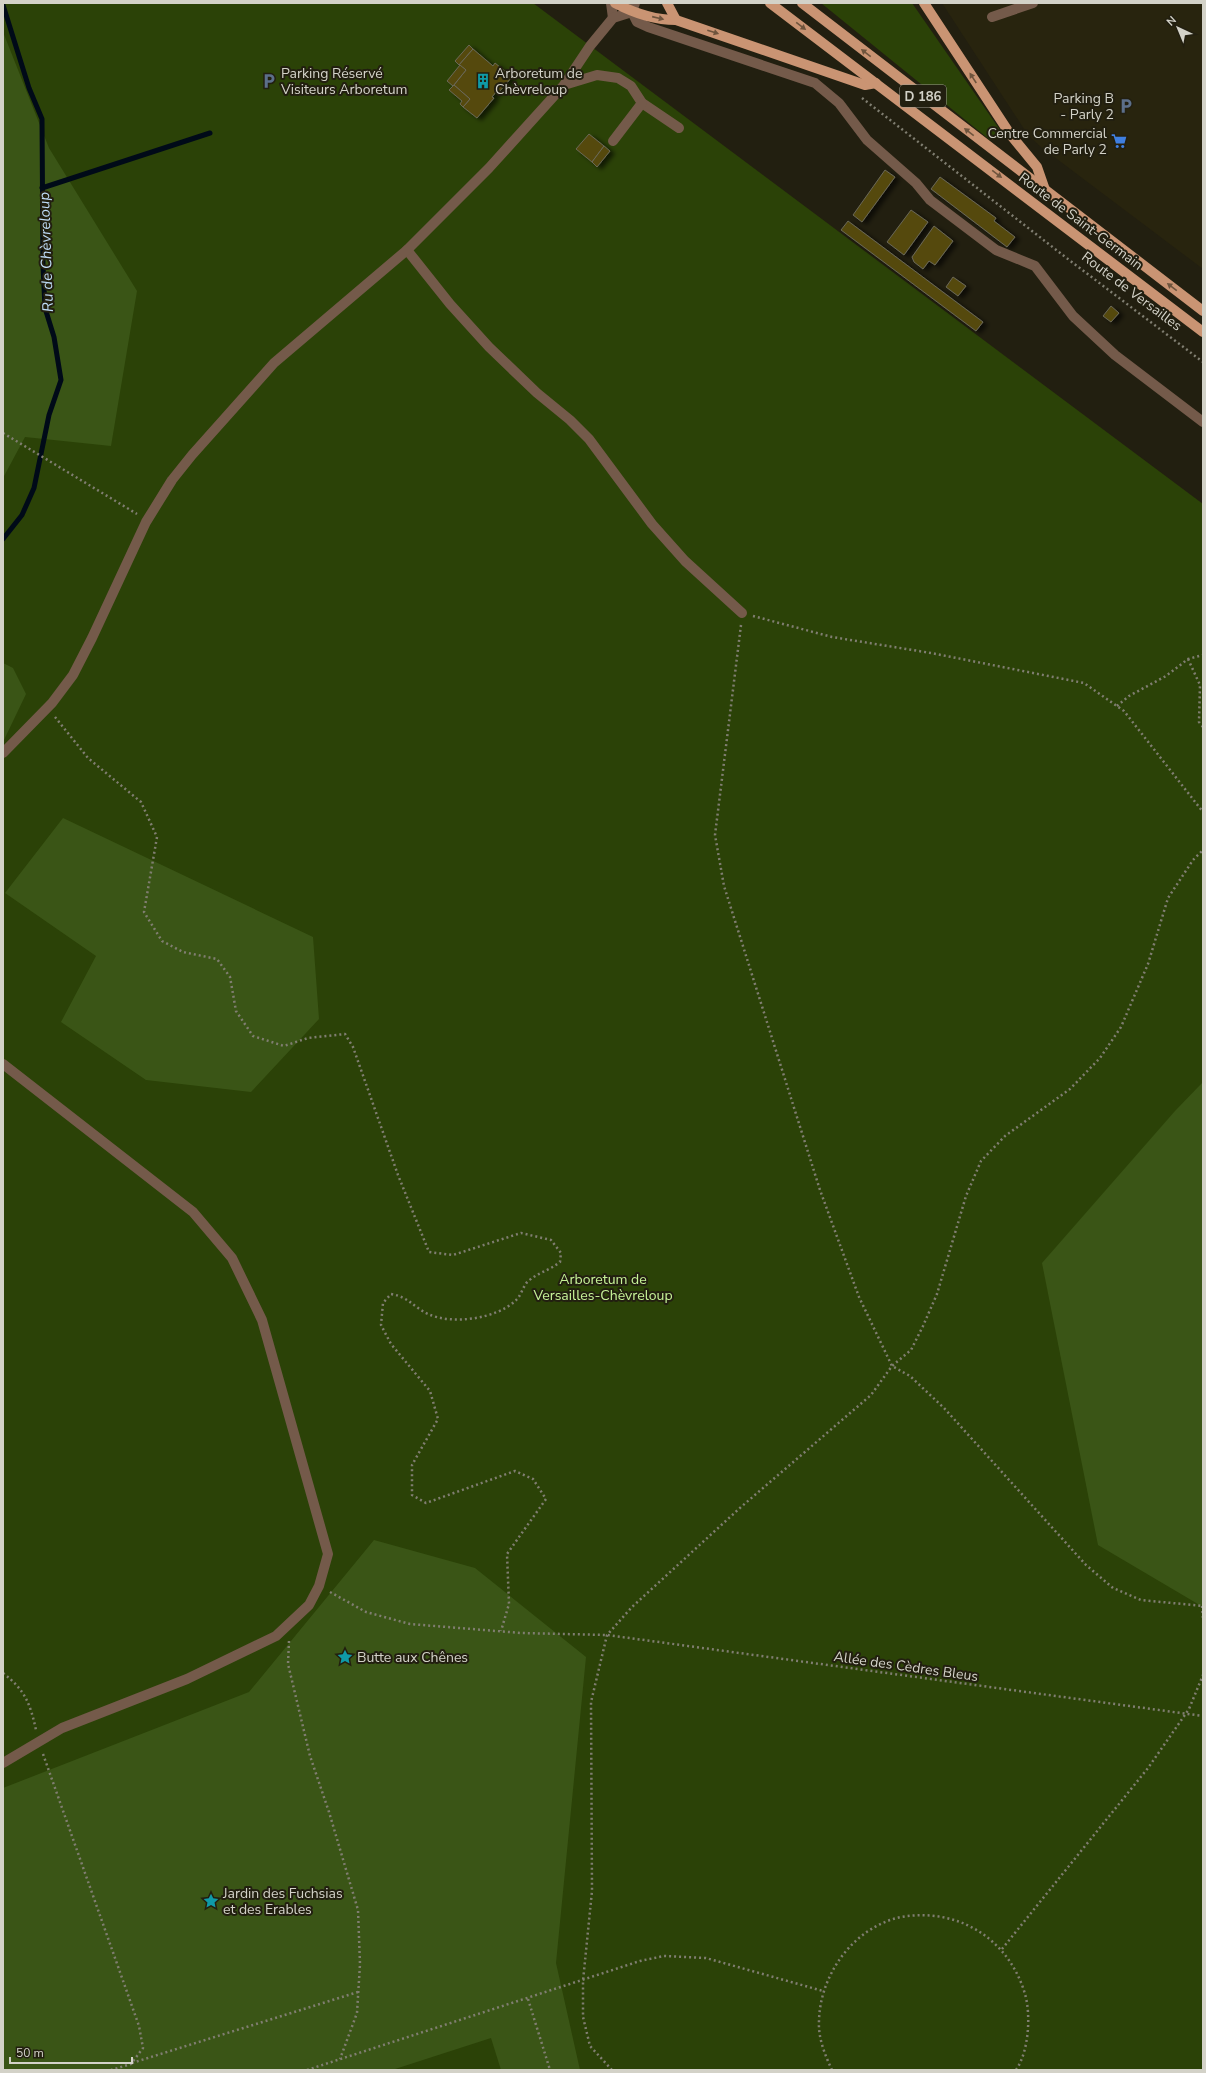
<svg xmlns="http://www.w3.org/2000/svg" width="1206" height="2073" viewBox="0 0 1206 2073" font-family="'Nunito Sans',sans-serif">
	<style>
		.built { fill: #28240e }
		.green { fill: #2b4207 }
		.forest { fill: #3a5516 }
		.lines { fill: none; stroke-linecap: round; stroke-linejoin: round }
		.stream { stroke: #000a18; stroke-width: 5 }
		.building { fill: #544a10; stroke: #6b6857; filter: url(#shadow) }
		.path { stroke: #807e71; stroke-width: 2.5; stroke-dasharray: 2 3; stroke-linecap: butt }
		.minor { stroke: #745a4a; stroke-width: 10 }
		.major { stroke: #ca9473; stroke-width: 10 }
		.oneway { fill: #6e543d }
		.labels { text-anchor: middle; stroke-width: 4; stroke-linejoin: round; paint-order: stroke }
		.shield { fill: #221f10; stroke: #9e9c91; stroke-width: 1 }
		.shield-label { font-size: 13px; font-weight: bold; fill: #d3d2c8 }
		.poi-label { font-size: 14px; fill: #d3d2c8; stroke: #221f10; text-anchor: start }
		.street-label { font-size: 14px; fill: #d3d2c8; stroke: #221f10 }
		.park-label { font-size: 14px; fill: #c6f298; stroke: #221f10 }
		.water-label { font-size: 15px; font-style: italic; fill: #bedbf7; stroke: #221f10 }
	</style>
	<defs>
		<filter id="shadow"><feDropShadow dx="4.5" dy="2.5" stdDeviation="2" flood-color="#0009"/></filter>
	</defs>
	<rect width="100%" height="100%" fill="#221f10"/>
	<polygon class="built" points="942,3 1203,3 1203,269 1041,147 1028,135"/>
	<g class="green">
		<polygon points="3,3 533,3 1203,504 1203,2070 3,2070"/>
		<polygon points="821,3 912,3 1000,130 990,140"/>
	</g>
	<g class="forest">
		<polygon points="3,32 49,148 137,291 111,446 25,437 3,478"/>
		<polygon points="3,663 13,668 26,694 3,742"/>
		<polygon points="63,818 313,937 319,1019 251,1092 146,1080 61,1022 96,956 5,893"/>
		<polygon points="1203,1082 1203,1607 1098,1545 1042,1263 1175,1111"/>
		<polygon points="374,1540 475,1568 586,1657 556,1963 580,2070 501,2070 491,2038 392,2070 3,2070 3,1788 249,1692"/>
	</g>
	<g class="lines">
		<g class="stream">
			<polyline points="3,5 29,88 42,119 43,266 45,308 54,337 61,380 49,415 34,488 22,515 3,539"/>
			<polyline points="42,188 210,133"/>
		</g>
	</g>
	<g class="building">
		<polygon points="469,45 473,49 459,65 455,61"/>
		<polygon points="473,49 493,66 495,63 512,77 499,92 497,91 492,97 494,98 477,118 463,107 470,99 454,85 466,70 459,65"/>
		<polygon points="460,65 466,70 453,86 447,81"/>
		<polygon points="454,85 470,99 463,107 460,104 462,101 449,90"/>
		<polygon points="589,134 604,146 592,162 576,149"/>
		<polygon points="604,146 610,151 597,167 592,162"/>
		<polygon points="885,170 895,177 862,222 853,215"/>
		<polygon points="940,177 996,218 994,221 1015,237 1007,247 931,189"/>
		<polygon points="911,210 928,222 904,255 887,242"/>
		<polygon points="848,221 983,322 976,331 841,230"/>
		<polygon points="934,226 953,241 935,265 929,261 923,269 914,262 912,257"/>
		<polygon points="953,277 966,286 958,296 946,287"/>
		<polygon points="1111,306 1119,313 1111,322 1103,316"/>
	</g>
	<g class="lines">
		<g class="path">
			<polyline points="862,98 1064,256 1203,362"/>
			<polyline points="3,433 137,514"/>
			<polyline points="753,616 832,637 931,653 1084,683 1124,711 1203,812"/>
			<polyline points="741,625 715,835 724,886 820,1190 859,1297 892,1366 910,1376 944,1408 1086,1565 1113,1588 1141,1600 1203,1606"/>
			<polyline points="1188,659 1200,685 1199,722 1203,727"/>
			<polyline points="1117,706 1129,696 1166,676 1188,659 1203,655"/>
			<path d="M55 717 88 758 141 802 157 837 144 912 162 941 183 952 217 959 230 977 236 1011 253 1036 284 1046 308 1038 345 1034 353 1047 398 1175 429 1252 453 1255 521 1233 551 1240 561 1253 560 1262C550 1270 540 1272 531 1279 523 1283 522 1296 515 1301 496 1319 452 1325 428 1314 413 1307 409 1297 391 1294L383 1303 381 1325 391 1344 430 1391 438 1419 412 1465V1495L426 1503 515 1471 533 1479 546 1499 507 1554 509 1604 501 1631"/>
			<polyline points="330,1592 366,1612 410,1624 521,1633 607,1635 1203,1716"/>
			<polyline points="1202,1606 1203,1618"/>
			<polyline points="289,1641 288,1664 310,1756 329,1812 358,1910 360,1964 357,2013 340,2059"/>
			<path d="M3 1673C25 1690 30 1703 36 1730"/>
			<polyline points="43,1754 139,2026 143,2048 131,2064 111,2070"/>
			<polyline points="1002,1949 1148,1768 1189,1709 1203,1675"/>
			<polyline points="528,1999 550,2070"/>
			<polyline points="132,2063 358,1992"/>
			<polyline points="307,2070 640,1961 664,1956 706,1958 823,1991"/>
			<polyline points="612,2070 590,2046 583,2017 583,1981 592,1891 591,1702 607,1635 632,1607 741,1507 871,1395 892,1366 911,1350 923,1326 937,1294 966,1196 981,1161 1005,1136 1070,1089 1100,1058 1121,1027 1148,964 1168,898 1193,860 1203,850"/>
			<path d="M832 2070C825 2055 818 2038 819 2021 820 1974 854 1927 901 1917 958 1907 1009 1939 1025 1994 1031 2015 1029 2051 1016 2070"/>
		</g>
		<g class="minor">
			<polyline points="611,3 613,18"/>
			<polyline points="632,12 637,22 648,27 815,83 839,103 867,140 916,183 930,200 996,250 1035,266 1073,316 1115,355 1203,422"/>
			<polyline points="992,17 1033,3"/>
			<polyline points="564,85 597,75 618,78 631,86 642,103 679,128"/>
			<polyline points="613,141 642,103"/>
			<polyline points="407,250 450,304 489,347 537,393 570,420 589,439 652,524 685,561 742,613"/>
			<polyline points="3,753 52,703 73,675 92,638 146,522 172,480 192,455 274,363 407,250 489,168 564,85 590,46 613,18 632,12 635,3"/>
			<polyline points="3,1064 193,1212 232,1258 262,1320 328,1554 319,1586 309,1605 276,1636 187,1679 62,1728 3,1763"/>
		</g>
		<g class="major">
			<path d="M615 3C634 13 655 20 676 20L865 85 876 83"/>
			<polyline points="667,3 676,20"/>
			<polyline points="770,3 1203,332"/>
			<polyline points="802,3 1203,311"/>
			<polyline points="924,3 1010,134 1037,167 1045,190"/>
		</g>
	</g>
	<defs><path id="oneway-solid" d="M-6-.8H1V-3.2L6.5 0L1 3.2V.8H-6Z"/></defs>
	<g class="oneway">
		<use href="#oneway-solid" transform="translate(658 18) rotate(13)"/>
		<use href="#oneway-solid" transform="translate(801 26) rotate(37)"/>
		<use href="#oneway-solid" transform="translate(713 32) rotate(18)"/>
		<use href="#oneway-solid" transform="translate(866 53) rotate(-142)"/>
		<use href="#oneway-solid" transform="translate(973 78) rotate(-123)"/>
		<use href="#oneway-solid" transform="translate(969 132) rotate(-142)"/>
		<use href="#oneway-solid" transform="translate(997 174) rotate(37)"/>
		<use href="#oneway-solid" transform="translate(1172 287) rotate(-143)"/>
	</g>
	<defs>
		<symbol id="parking-bare" viewBox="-9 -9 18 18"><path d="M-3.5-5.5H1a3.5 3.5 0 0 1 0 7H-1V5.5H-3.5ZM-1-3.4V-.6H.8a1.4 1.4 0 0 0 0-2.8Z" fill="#5c6f8a" stroke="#221f10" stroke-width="2.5" paint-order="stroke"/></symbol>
		<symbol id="building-bare" viewBox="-9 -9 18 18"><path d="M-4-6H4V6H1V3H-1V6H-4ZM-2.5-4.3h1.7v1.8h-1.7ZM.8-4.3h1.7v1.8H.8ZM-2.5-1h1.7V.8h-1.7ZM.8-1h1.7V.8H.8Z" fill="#0f9aa8" stroke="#221f10" stroke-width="2.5" paint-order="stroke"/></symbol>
		<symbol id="supermarket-bare" viewBox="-9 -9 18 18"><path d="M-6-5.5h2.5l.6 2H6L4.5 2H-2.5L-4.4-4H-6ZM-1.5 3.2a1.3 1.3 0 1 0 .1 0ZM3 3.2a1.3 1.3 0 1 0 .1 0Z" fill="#3f7fe0" stroke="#221f10" stroke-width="2.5" paint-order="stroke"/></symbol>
		<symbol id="sight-bare" viewBox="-9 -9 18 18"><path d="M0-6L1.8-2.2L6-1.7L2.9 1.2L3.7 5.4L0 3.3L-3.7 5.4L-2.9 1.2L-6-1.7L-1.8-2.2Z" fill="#0f9aa8" stroke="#221f10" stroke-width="2.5" paint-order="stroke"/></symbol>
	</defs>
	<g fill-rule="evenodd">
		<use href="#parking-bare" x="258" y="70" width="22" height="22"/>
		<use href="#building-bare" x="472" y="70" width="22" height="22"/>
		<use href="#parking-bare" x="1115" y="95" width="22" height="22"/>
		<use href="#supermarket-bare" x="1108" y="130" width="22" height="22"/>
		<use href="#sight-bare" x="334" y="1646" width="22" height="22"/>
		<use href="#sight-bare" x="200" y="1890" width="22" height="22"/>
	</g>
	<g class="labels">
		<rect class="shield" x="900" y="85" width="46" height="22" rx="3"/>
		<g class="shield-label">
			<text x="923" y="101">D 186</text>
		</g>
		<g class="poi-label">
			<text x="281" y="78">Parking Réservé<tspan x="281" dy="16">Visiteurs Arboretum</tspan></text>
			<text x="495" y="78">Arboretum de<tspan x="495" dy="16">Chèvreloup</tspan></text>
			<text x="1114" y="103" text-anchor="end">Parking B<tspan x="1114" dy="16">- Parly 2</tspan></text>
			<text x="1107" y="138" text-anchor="end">Centre Commercial<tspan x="1107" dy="16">de Parly 2</tspan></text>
			<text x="357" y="1662">Butte aux Chênes</text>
			<text x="223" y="1898">Jardin des Fuchsias<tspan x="223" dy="16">et des Erables</tspan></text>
		</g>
		<g class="street-label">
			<text transform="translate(1081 221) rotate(37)" y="5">Route de Saint-Germain</text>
			<text transform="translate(1132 291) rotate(37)" y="5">Route de Versailles</text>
			<text transform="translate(906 1666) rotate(8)" y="5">Allée des Cèdres Bleus</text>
		</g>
		<g class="park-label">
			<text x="603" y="1284">Arboretum de<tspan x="603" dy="16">Versailles-Chèvreloup</tspan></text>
		</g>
		<g class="water-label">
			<text transform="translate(46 252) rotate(-92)" y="5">Ru de Chèvreloup</text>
		</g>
	</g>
	<rect width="1206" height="2073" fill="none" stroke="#d3d2c8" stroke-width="8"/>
	<g transform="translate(1178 28) rotate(316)" stroke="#221f10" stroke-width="3" paint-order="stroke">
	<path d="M0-3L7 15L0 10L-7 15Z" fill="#d3d2c8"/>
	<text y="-6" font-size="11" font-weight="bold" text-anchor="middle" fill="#d3d2c8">N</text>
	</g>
	<path d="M10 2057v6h122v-6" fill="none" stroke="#d3d2c8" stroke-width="2"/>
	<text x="16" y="2057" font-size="12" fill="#d3d2c8" stroke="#221f10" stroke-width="3" paint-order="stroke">50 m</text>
</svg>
